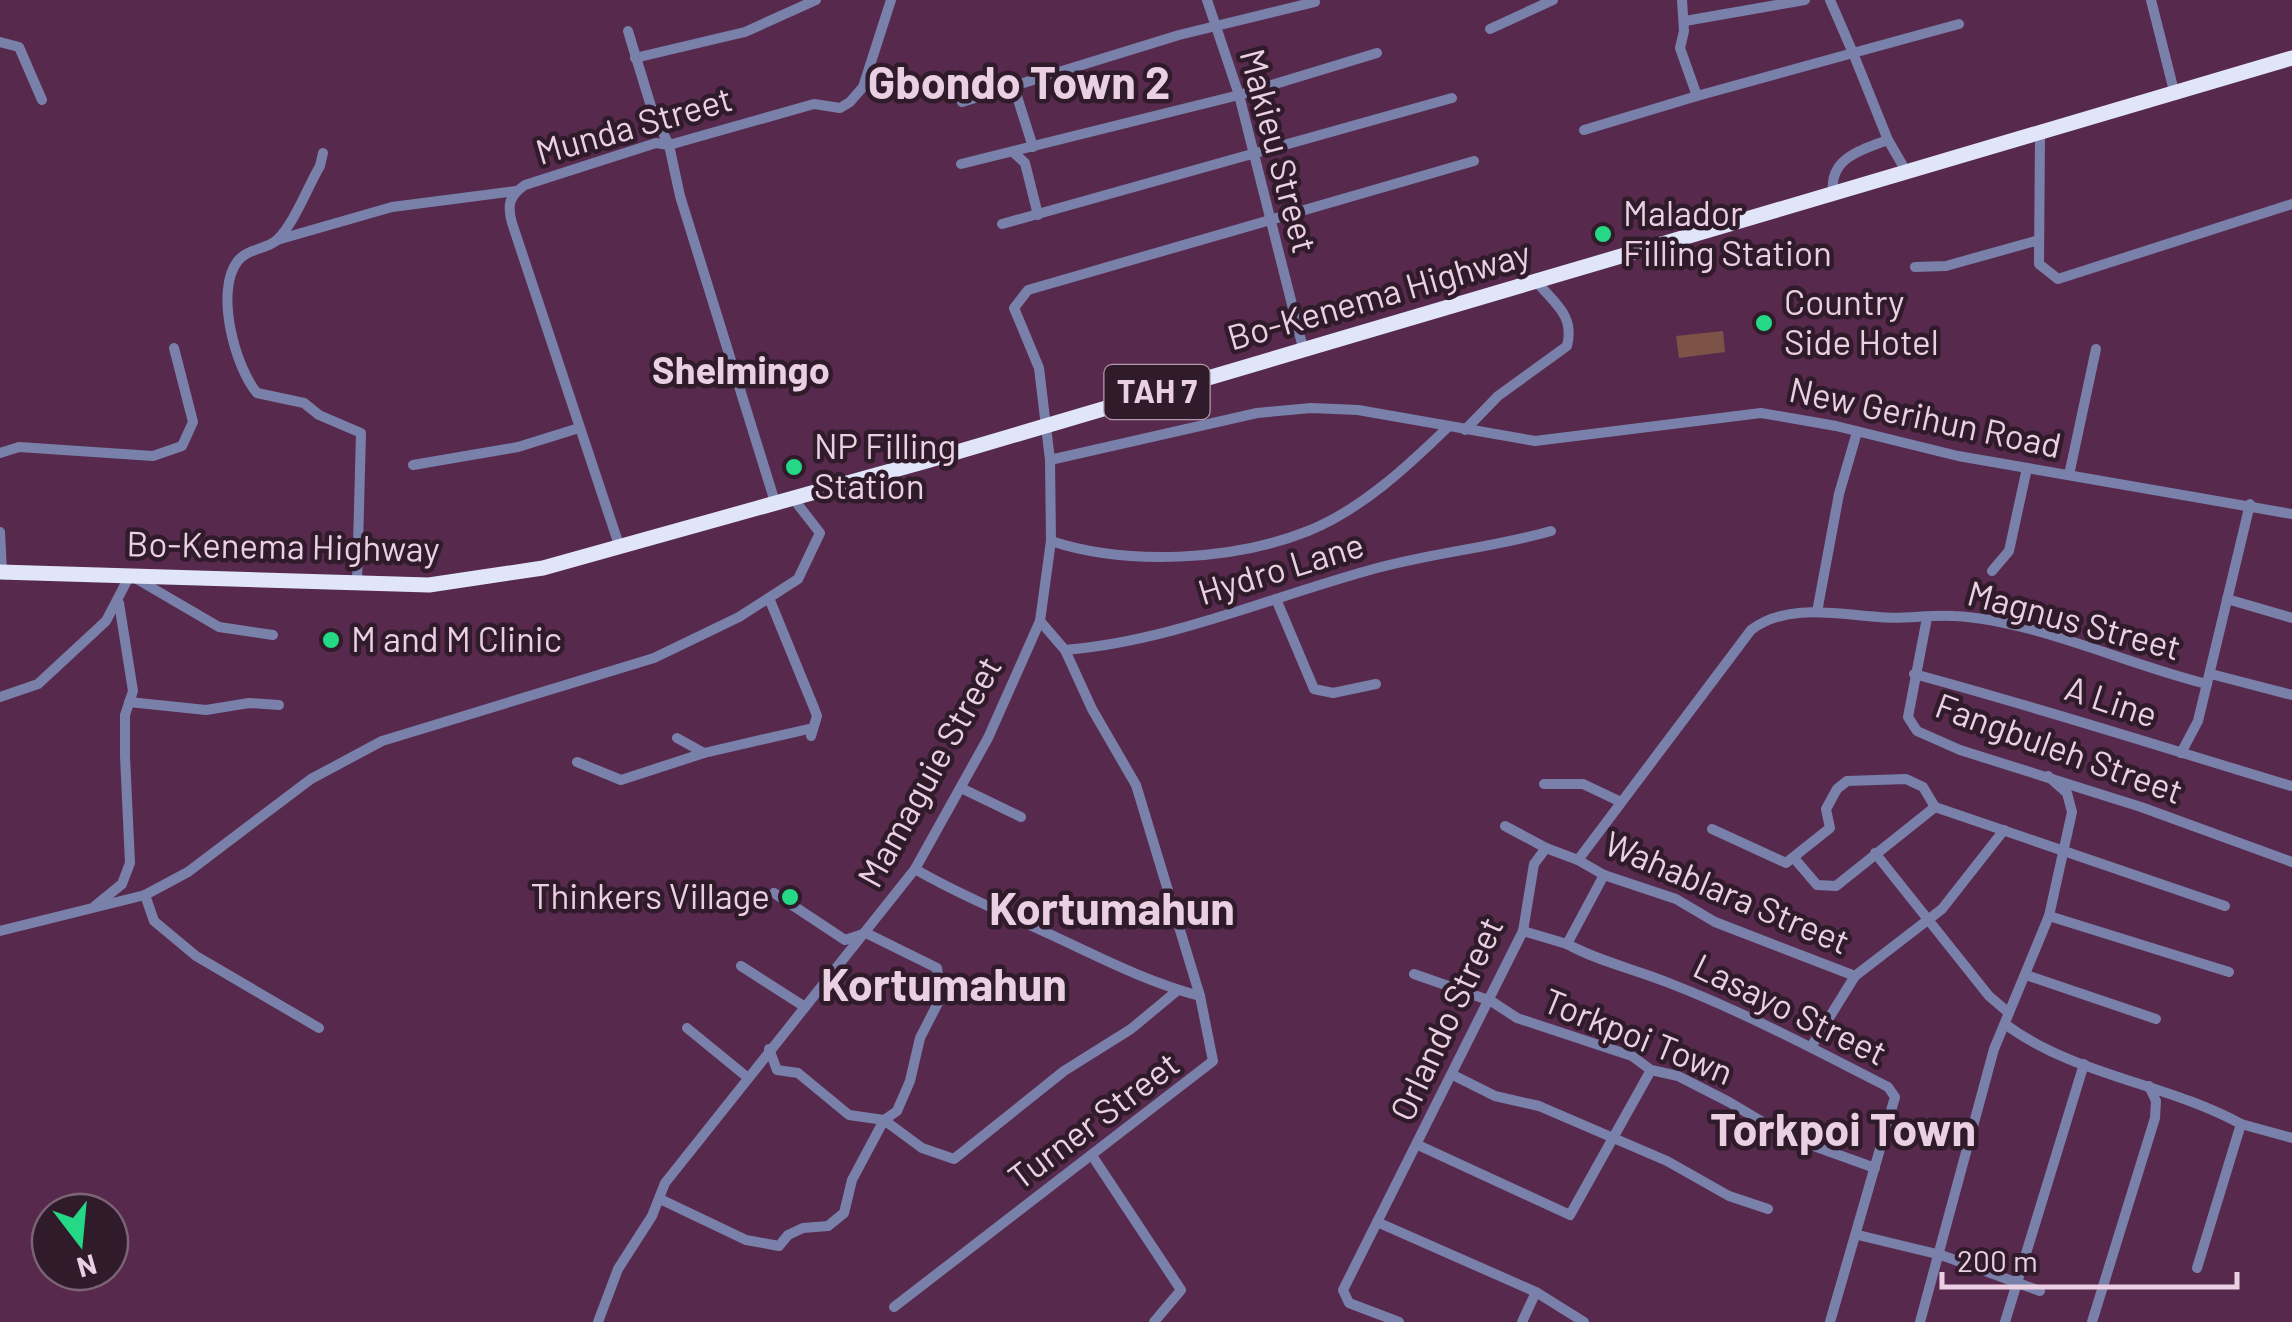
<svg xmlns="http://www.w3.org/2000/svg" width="2292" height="1322" viewBox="0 0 2292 1322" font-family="Barlow,sans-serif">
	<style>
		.green { fill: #7d5347 }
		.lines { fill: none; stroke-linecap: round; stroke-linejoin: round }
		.minor { stroke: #7981ab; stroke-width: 10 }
		.highway { stroke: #e0e5fa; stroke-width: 15 }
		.poi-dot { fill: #24d886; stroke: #301b2b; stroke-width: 4 }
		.labels { text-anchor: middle; stroke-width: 9; stroke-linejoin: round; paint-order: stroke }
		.shield { fill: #301b2b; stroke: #b399ac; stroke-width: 2.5 }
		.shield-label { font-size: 32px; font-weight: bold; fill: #ebcfe3 }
		.street-label { font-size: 35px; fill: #ebcfe3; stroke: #301b2b }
		.poi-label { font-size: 35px; fill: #ebcfe3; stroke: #301b2b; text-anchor: start }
		.neighbourhood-label { font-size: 38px; font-weight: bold; fill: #ebcfe3; stroke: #301b2b }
		.district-label { font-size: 45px; font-weight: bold; fill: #ebcfe3; stroke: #301b2b }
	</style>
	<rect width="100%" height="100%" fill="#572a4d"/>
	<polygon class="green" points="1723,331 1725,352 1679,358 1676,336"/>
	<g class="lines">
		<g class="minor">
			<polyline points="1207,0 1239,95 1303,348"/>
			<polyline points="1682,0 1684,31 1680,48 1697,96 1853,53 1888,140 1906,171"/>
			<polyline points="1830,0 1853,53 1959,24"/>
			<polyline points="2151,0 2175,95"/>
			<polyline points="1685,21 1805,0"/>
			<polyline points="1490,29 1553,0"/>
			<polyline points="628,31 653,113 669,145 680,196 775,502"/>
			<polyline points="0,42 19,47 42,100"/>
			<polyline points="635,58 745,32 816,0"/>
			<polyline points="1014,87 1033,147"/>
			<polyline points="962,102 1179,35 1315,2"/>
			<polyline points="1584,130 1697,96"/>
			<polyline points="2040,134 2039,264 2058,279 2292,204"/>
			<polyline points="1013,152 1025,163 1038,215"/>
			<path d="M323 153 320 166C307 188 295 222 277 240 266 250 247 248 237 262 215 292 235 367 257 393L304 403 319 415 361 433 357 583"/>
			<polyline points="1474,161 1028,290 1014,308 1039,368 1050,460 1257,413 1311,408 1358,410 1535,441 1761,413 1836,426 1958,456 2292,514"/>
			<polyline points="961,164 1239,95 1377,53"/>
			<path d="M1833 193C1829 158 1861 150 1888 140"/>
			<polyline points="1002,224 1452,98"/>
			<polyline points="277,240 392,207 516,191"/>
			<polyline points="1915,267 1946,266 2039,240"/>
			<path d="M1465 430 1498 396 1567 346C1575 315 1554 303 1536 281"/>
			<polyline points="0,453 19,447 153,456 182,446 193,422 174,348"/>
			<polyline points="413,465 518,447 579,428"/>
			<polyline points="2069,475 2096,349"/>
			<polyline points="0,532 2,572"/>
			<path d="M1051 541C1127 566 1233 561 1308 531 1361 510 1409 465 1449 426"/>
			<path d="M620 548 512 223C507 205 509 196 525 185L656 143 669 145 814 104 840 108 850 102 863 87 891 0"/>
			<polyline points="1992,571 2009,551 2027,468"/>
			<polyline points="769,598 814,708 817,716 811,736"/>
			<polyline points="1276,599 1314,689 1333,693 1376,684"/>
			<polyline points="2227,599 2292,618"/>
			<polyline points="1817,612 1839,494 1857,432"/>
			<polyline points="1927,618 1908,717 1917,731 1960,750 2141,807 2292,862"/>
			<path d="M1040 621 1065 650C1171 641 1268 598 1370 570 1429 553 1491 548 1551 531"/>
			<path d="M1914 674C2041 708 2165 748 2291 786"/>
			<polyline points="2211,674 2292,695"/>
			<polyline points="0,697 38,684 106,621 130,575 219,627 273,635"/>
			<polyline points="129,702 206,710 249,703 279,705"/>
			<polyline points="677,738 704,753 813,728"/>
			<polyline points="2181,753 2198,721 2250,504"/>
			<polyline points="577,762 621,780 704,753"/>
			<polyline points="1544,784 1583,784 1621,802"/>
			<polyline points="961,788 1021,817"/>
			<polyline points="1505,826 1546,848"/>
			<polyline points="1712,829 1786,863 1830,828 1826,809 1837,789 1847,781 1906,779 1923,787 1935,807"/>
			<polyline points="1875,853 1989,996 2009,1013"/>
			<polyline points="1794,858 1817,885 1836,886 1935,807 2225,906"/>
			<polyline points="1578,860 1604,875 1676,899 1715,922 1855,976"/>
			<path d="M915 869C954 892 993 908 1034 927 1090 952 1140 980 1200 996"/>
			<path d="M1604 875 1567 944C1600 962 1635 969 1669 983 1744 1012 1816 1050 1888 1087L1895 1097 1830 1322"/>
			<polyline points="145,895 154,921 196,956 319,1028"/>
			<polyline points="95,906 122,884 130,863 125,756 125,715 133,691 119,603"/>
			<polyline points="2049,916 2229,972"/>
			<polyline points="0,931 145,895 188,872 311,779 382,741 654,658 739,617 798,579 820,533 792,497"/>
			<polyline points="1523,931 1567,944"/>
			<polyline points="741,966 805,1007"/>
			<polyline points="1414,974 1491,1001 1517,1018 1632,1056 1651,1070 1678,1076 1729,1102 1786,1136 1875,1168"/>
			<polyline points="2026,975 2156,1019"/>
			<path d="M2005 1024C2073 1075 2166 1083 2241 1124L2197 1268"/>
			<polyline points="687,1028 747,1077"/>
			<polyline points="1811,1047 1855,976 1942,909 2004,830"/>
			<polyline points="769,1049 777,1070 798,1073 849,1115 884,1120 922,1148 954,1159 1064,1071 1131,1029 1178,990"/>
			<polyline points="1453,1075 1495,1096 1539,1106 1667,1161 1729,1196 1768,1209"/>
			<polyline points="2241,1124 2292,1138"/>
			<polyline points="1418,1145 1570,1215 1651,1070"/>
			<polyline points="1093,1157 1181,1290 1154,1322"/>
			<polyline points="660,1199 746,1240 779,1246 788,1235 803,1228 828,1226 844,1213 852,1180 884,1120 897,1111 910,1081 920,1038 941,997 937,968 866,933 845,940 774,893"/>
			<polyline points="1377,1222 1536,1292 1584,1322"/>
			<polyline points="1858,1235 1941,1255 2040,1291"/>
			<polyline points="894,1307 1213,1061 1200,996 1136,785 1092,709 1065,650"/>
			<polyline points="598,1322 618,1269 652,1216 665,1183 915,869 988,738 1040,621 1051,541 1050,460"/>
			<path d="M1399 1322 1349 1303 1343 1290 1523 931 1534 864 1546 848 1578 860 1751 630C1786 603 1836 614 1878 617 1903 620 1929 614 1954 616 2034 620 2128 665 2207 684"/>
			<polyline points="1522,1322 1536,1292"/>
			<polyline points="1920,1322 1994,1049 2049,916 2072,812 2067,793 2048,776"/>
			<polyline points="2005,1322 2084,1064"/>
			<polyline points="2092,1322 2155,1118 2156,1101 2149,1086"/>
		</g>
		<polyline class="highway" points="0,572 429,585 543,568 930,460 2292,58"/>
	</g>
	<g class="poi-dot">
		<circle cx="1603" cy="234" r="10"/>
		<circle cx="1764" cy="323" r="10"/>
		<circle cx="794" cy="467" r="10"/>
		<circle cx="331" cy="640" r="10"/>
		<circle cx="790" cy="897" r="10"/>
	</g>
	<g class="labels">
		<rect class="shield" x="1104.5" y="365" width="105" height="54" rx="8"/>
		<g class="shield-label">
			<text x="1157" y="403">TAH 7</text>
		</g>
		<g class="street-label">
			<text transform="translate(634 126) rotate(-16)" y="12">Munda Street</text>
			<text transform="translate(1278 151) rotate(75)" y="12">Makieu Street</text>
			<text transform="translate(1379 296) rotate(-16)" y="12">Bo-Kenema Highway</text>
			<text transform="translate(1925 418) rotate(12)" y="12">New Gerihun Road</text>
			<text transform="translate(283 547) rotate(1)" y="12">Bo-Kenema Highway</text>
			<text transform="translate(1281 569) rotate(-17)" y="12">Hydro Lane</text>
			<text transform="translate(2074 621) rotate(15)" y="12">Magnus Street</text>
			<text transform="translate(2111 702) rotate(18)" y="12">A Line</text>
			<text transform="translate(2059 749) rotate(20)" y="12">Fangbuleh Street</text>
			<text transform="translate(930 772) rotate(-61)" y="12">Mamaguie Street</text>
			<text transform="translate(1727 893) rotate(23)" y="12">Wahablara Street</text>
			<text transform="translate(1790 1010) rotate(26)" y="12">Lasayo Street</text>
			<text transform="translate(1447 1019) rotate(-65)" y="12">Orlando Street</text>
			<text transform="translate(1638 1037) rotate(22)" y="12">Torkpoi Town</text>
			<text transform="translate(1094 1121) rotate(-37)" y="12">Turner Street</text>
		</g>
		<g class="poi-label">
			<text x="1623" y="226">Malador<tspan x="1623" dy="40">Filling Station</tspan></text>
			<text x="1784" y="315">Country<tspan x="1784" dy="40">Side Hotel</tspan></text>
			<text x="814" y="459">NP Filling<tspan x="814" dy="40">Station</tspan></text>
			<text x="351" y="652">M and M Clinic</text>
			<text x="770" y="909" text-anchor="end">Thinkers Village</text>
		</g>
		<g class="neighbourhood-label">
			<text x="741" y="384">Shelmingo</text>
		</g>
		<g class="district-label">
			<text x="1019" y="99">Gbondo Town 2</text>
			<text x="1112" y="925">Kortumahun</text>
			<text x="944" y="1001">Kortumahun</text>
			<text x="1843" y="1146">Torkpoi Town</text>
		</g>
	</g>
	<g transform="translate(80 1242) rotate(164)"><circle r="48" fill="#301b2b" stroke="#7b6375" stroke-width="2.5"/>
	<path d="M0-8L18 38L0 25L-18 38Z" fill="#24d886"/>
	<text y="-15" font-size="28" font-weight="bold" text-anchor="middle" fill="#ebcfe3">N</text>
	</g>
	<path d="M1942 1272v15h295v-15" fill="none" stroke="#ebcfe3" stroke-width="5"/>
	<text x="1957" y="1272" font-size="30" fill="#ebcfe3" stroke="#301b2b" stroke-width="8" paint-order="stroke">200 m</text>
</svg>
